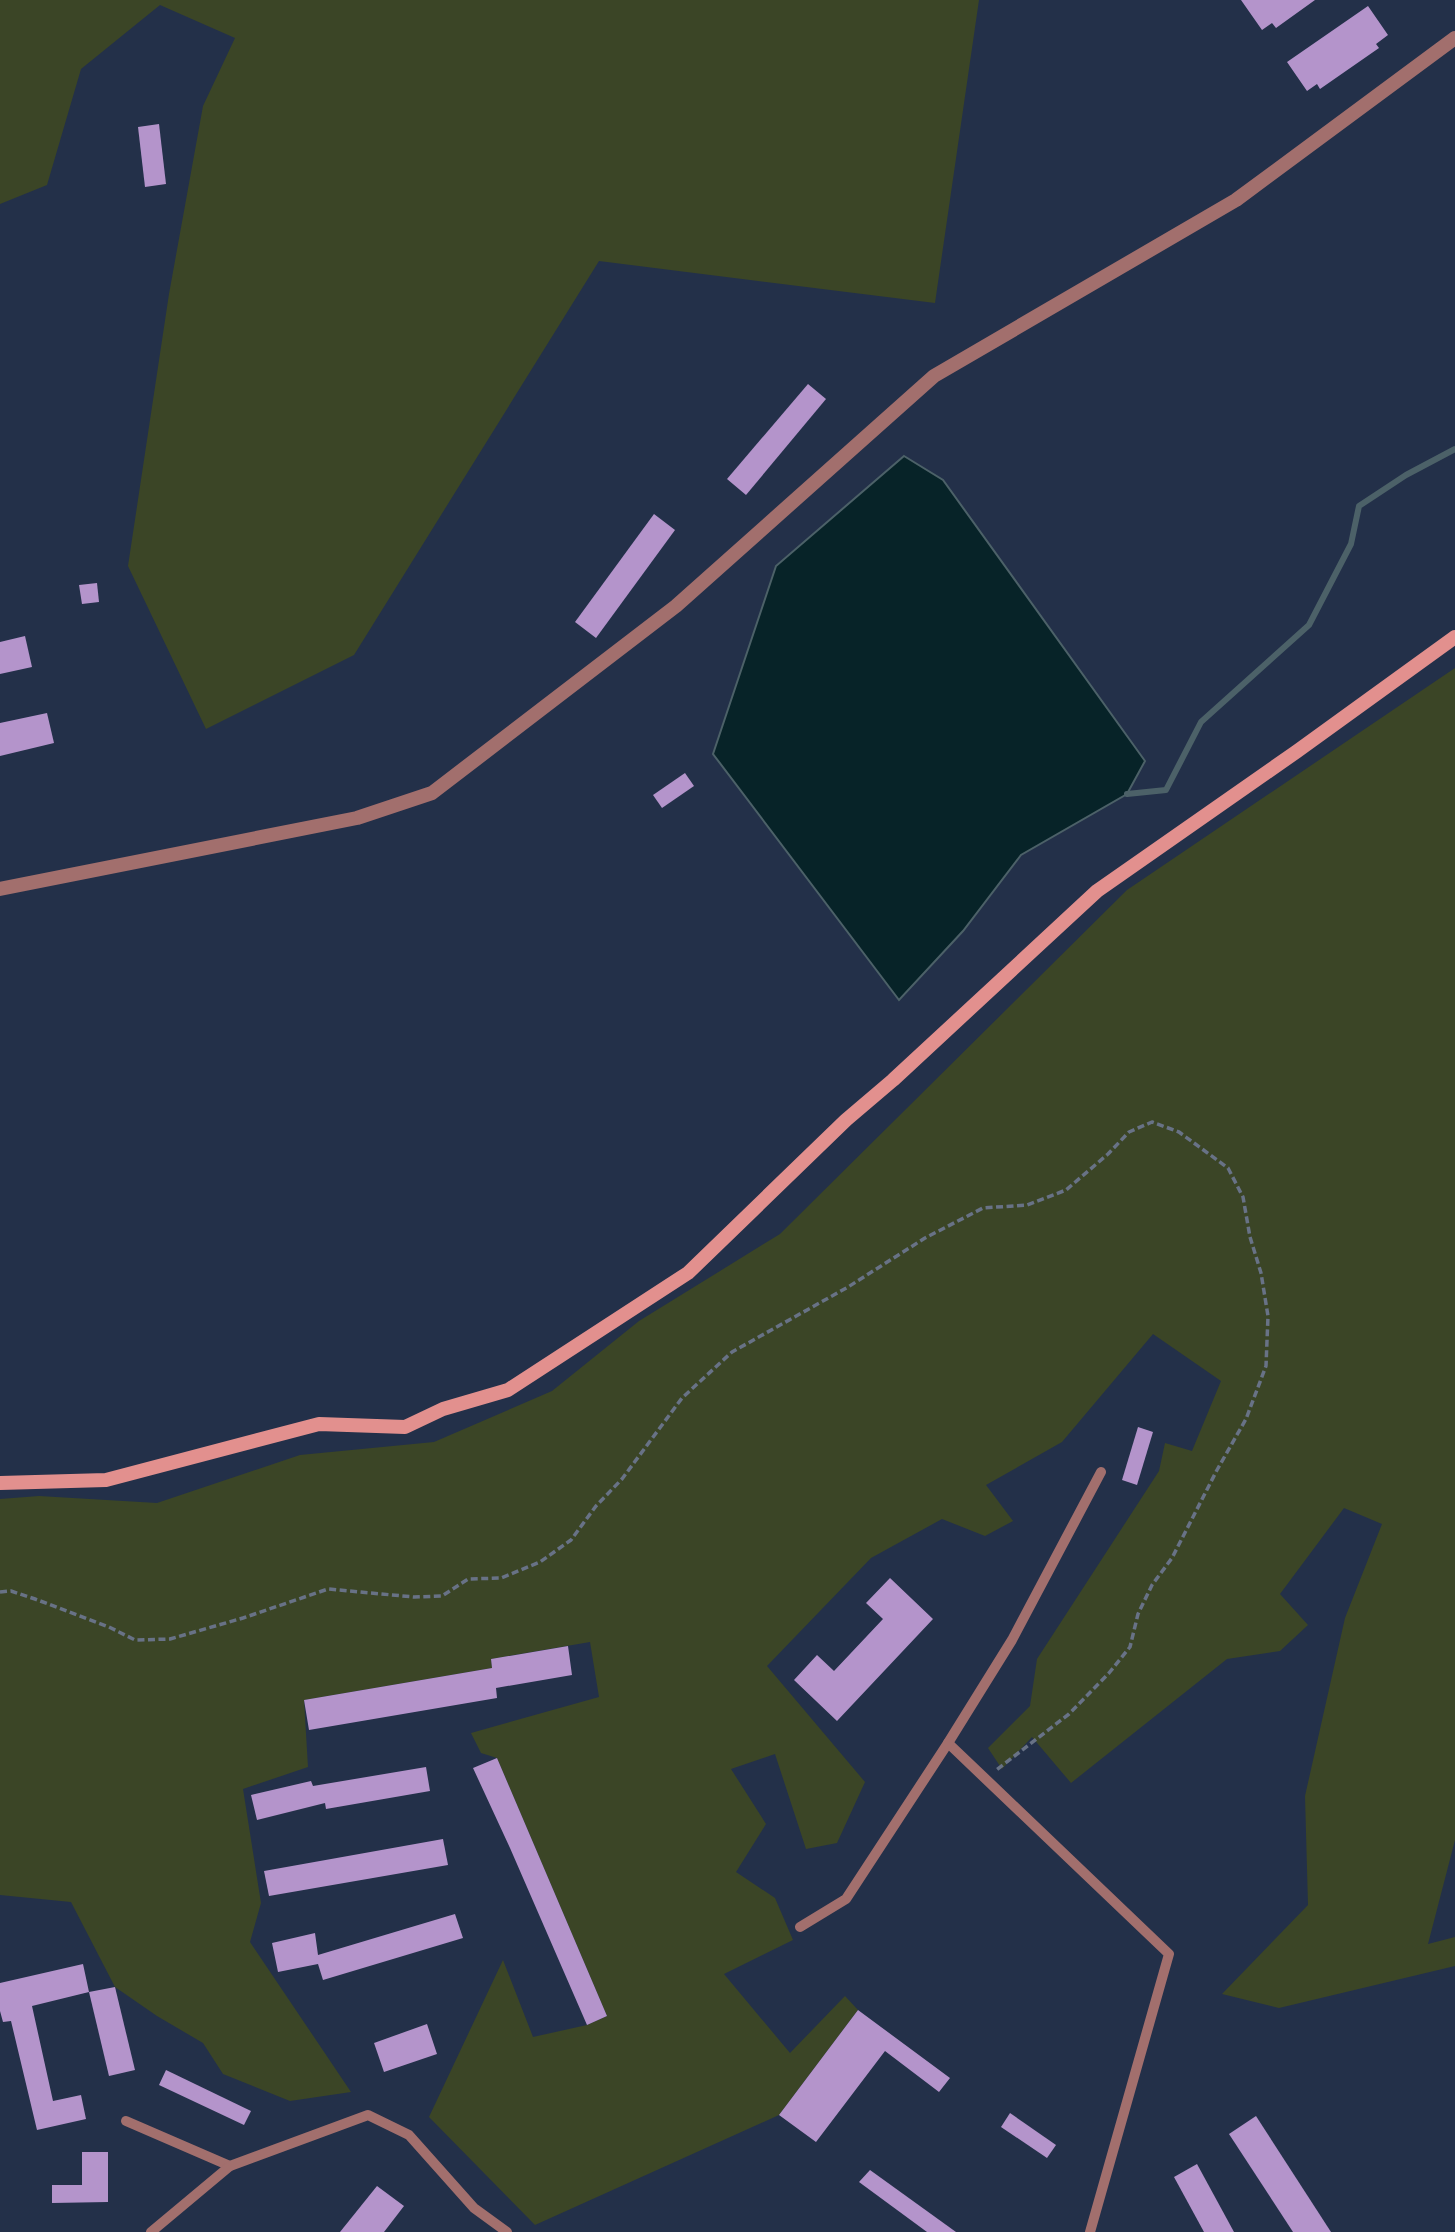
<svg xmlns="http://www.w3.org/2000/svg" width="1455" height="2232" viewBox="0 0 1455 2232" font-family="Mulish,sans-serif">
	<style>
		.green { fill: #3b4526 }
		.water { fill: #072328; stroke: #4c6168; stroke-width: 2 }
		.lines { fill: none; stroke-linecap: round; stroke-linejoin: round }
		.stream { stroke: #4c6168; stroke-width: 6 }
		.building { fill: #b494cb }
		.path { stroke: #687286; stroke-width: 3.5; stroke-dasharray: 7 3.5; stroke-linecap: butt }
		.lane { stroke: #a26f6d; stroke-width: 10 }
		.street { stroke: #a26f6d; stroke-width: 14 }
		.secondary { stroke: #e2908e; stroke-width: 14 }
	</style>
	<rect width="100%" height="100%" fill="#233049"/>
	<g class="green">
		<polygon points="0,0 979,0 935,303 599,261 354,655 206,729 128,566 169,294 203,106 235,38 160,5 81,69 47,185 0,204"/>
		<polygon points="1455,668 1455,1840 1428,1944 1455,1937 1455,1966 1279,2008 1222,1994 1308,1905 1305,1796 1345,1618 1382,1524 1344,1508 1280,1594 1308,1625 1280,1651 1227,1659 1071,1783 1032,1737 1002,1769 988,1748 1030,1706 1037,1659 1159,1471 1165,1443 1192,1451 1221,1381 1153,1334 1062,1442 986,1485 1013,1521 985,1536 942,1519 871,1558 767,1666 865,1782 837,1843 806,1849 775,1754 731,1769 766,1824 736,1872 775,1898 793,1940 724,1974 790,2053 845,1996 858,2010 779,2115 535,2225 429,2117 503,1960 533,2037 587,2025 607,2016 497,1758 481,1753 471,1733 599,1697 590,1642 491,1659 492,1668 304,1700 308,1767 243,1789 261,1903 250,1942 351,2092 290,2101 223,2074 203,2043 157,2016 115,1987 71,1902 0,1895 0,1499 39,1496 157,1503 300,1455 434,1442 552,1391 639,1321 780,1234 1127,890"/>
	</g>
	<polygon class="water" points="904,456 943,480 1145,761 1127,794 1021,855 963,931 899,1000 713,754 776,566"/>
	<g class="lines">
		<polyline class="stream" points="1127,794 1166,790 1201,722 1309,625 1351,544 1359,506 1406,475 1455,449"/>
	</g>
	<g class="building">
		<polygon points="1241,0 1315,0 1276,28 1272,23 1262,30"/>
		<polygon points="1368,6 1388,35 1376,44 1379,48 1320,89 1317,84 1307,91 1287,62"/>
		<polygon points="159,124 166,184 145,187 138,127"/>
		<polygon points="808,384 826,399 746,495 727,479"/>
		<polygon points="654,514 675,530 596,638 575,622"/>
		<polygon points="97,583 99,602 82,604 79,585"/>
		<polygon points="25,636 32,667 0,674 0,642"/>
		<polygon points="47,713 54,743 0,756 0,723"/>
		<polygon points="685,773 694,786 662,808 653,795"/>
		<polygon points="1138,1427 1153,1432 1137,1485 1122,1480"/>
		<polygon points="890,1578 933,1619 837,1721 794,1680 817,1655 834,1671 883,1619 866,1603"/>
		<polygon points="568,1646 572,1675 496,1688 497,1698 309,1730 304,1700 492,1668 491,1659"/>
		<polygon points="497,1758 607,2016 587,2025 510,1848 473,1768"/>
		<polygon points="426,1767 430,1791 326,1809 325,1803 257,1820 251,1795 311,1781 313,1786"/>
		<polygon points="443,1839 448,1865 269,1896 264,1871"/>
		<polygon points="455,1914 463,1938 323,1980 318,1964 278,1972 272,1943 315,1933 318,1955"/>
		<polygon points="83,1964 89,1992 32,2006 53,2101 81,2095 86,2119 37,2130 11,2021 3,2022 0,2011 0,1983"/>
		<polygon points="115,1987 135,2070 109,2076 89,1992"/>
		<polygon points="858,2010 950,2078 939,2092 885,2051 816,2142 779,2115"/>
		<polygon points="427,2024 437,2054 384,2072 374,2043"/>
		<polygon points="166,2070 251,2111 244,2125 159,2085"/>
		<polygon points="1010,2113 1056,2145 1047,2158 1001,2127"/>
		<polygon points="1256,2116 1331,2232 1293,2232 1229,2134"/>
		<polygon points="82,2152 108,2152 108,2202 52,2203 52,2185 82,2185"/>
		<polygon points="1197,2164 1234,2232 1204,2232 1174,2177"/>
		<polygon points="870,2170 956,2232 927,2232 859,2182"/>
		<polygon points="377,2186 404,2206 384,2232 340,2232"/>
	</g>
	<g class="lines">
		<polyline class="path" points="0,1592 11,1591 35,1599 109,1627 135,1640 170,1639 243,1618 328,1589 414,1597 442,1596 468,1579 501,1578 540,1562 571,1540 596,1506 622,1479 682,1398 732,1352 848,1287 925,1238 983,1208 1027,1205 1066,1190 1108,1154 1129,1132 1152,1122 1179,1132 1228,1168 1243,1197 1250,1237 1261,1273 1268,1316 1266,1366 1246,1419 1217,1470 1172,1558 1152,1585 1138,1614 1130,1647 1109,1673 1069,1714 995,1771"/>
		<g class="lane">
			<polyline points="948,1743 1169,1954 1090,2232"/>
			<polyline points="800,1927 846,1899 948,1743 1012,1640 1101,1472"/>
			<polyline points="126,2121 230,2166"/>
			<polyline points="151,2232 230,2166 368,2115 409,2135 474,2208 507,2232"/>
		</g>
		<polyline class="street" points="0,889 357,818 432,793 676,606 934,376 1236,200 1455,38"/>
		<polyline class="secondary" points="0,1483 106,1480 319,1424 405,1427 443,1409 508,1390 688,1273 846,1120 893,1080 1097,891 1296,752 1455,637"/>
	</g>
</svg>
